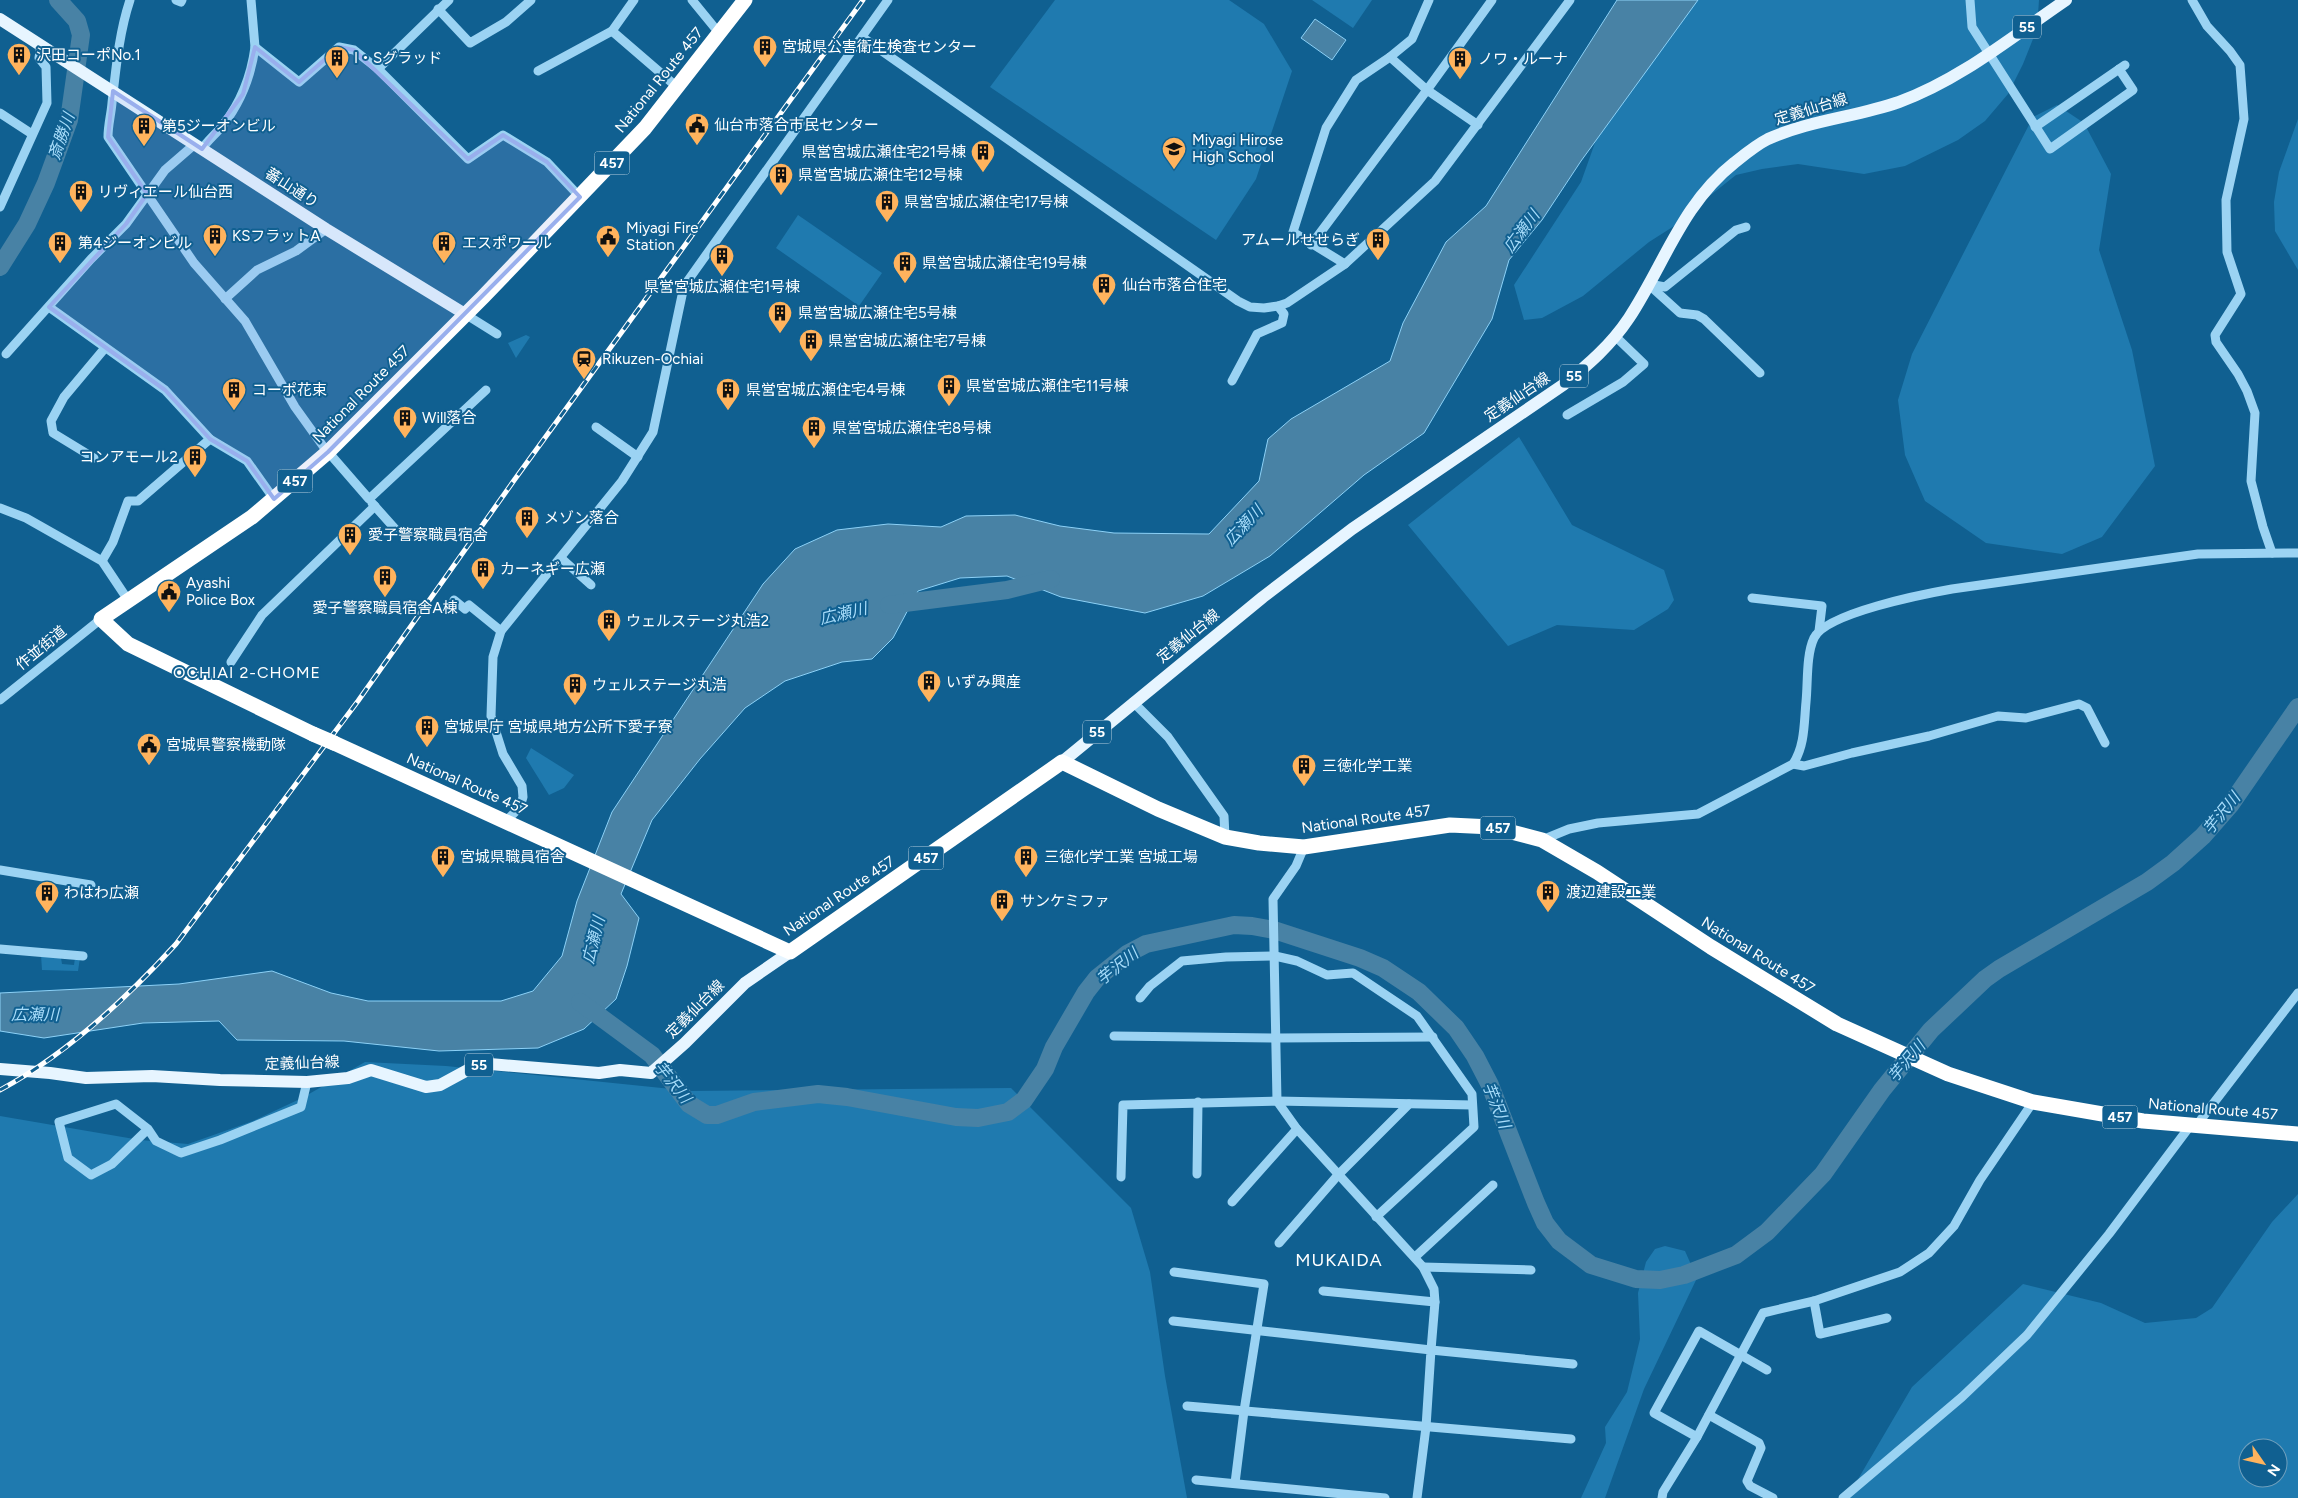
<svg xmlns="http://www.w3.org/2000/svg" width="2298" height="1498" viewBox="0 0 2298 1498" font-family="Figtree,'Noto Sans JP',sans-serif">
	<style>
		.green { fill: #1f7aaf; fill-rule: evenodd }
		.water { fill: #4882a5; stroke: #8cd1f7 }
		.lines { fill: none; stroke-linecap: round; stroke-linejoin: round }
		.stream { stroke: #8cd1f7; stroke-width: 3 }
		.river { stroke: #4882a5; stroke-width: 18 }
		.minor { stroke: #9bd3f3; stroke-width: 9 }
		.major { stroke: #e7f5ff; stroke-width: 12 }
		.highway { stroke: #fff; stroke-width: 15 }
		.rail-casing { stroke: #fff; stroke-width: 5 }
		.rail { stroke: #106091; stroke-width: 3; stroke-dasharray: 9; stroke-linecap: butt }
		.highway-bridge { stroke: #fff; stroke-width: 15 }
		.marked { fill: #99afed; fill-opacity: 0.2; stroke: #99afed; stroke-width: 4; stroke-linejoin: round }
		.labels { text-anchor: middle; stroke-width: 4; stroke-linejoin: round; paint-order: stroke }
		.shield { fill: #106091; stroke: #b7cfde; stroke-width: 1 }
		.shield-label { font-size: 14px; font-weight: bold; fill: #fff }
		.poi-label { font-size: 15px; fill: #fff; stroke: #106091; text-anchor: start }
		.street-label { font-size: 15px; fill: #fff; stroke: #106091 }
		.water-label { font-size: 16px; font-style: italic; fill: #a7dcfa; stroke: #106091 }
		.neighbourhood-label { font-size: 16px; letter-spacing: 1px; fill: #fff; stroke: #106091 }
		.quarter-label { font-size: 18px; letter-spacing: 1px; fill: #fff; stroke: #106091 }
	</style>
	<rect width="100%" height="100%" fill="#106091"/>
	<g class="green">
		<polygon points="1055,0 1229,0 1264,24 1292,71 1256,179 1216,240 990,87"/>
		<polygon points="1312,0 1372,0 1353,28"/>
		<polygon points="1646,0 2039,0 2037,29 2023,64 2008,94 1985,121 1958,140 1905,166 1864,174 1798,164 1762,169 1736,175 1707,198 1682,221 1649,242 1583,296 1542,318 1524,320 1514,285 1581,182"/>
		<polygon points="2057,105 2084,123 2111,174 2099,250 2132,350 2155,466 2102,537 2062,554 1986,543 1925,501 1905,455 1898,400 1912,354 2033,117"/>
		<polygon points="2298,119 2298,270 2275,231 2274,202 2279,172"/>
		<polygon points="798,215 882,273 859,306 776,248"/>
		<polygon points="526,335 530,337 516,358 508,343"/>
		<polygon points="1519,437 1572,525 1664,570 1674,600 1668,609 1634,630 1557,625 1508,646 1408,525"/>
		<polygon points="531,748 574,775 564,788 549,795 526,758"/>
		<polygon points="41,955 61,958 62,964 74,965 75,958 80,958 78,971 42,970"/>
		<polygon points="365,1062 446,1066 691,1091 1011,1088 1131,1208 1150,1272 1165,1376 1187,1498 0,1498 0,1116 140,1140 188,1144 253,1121 302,1098"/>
		<path d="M2298 1194V1498H1847L1912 1387 2023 1284 2101 1303 2145 1323 2196 1318 2212 1308 2272 1222ZM2248 1448H2278V1478H2248Z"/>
		<polygon points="1665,1246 1685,1251 1697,1278 1644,1389 1605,1498 1581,1498 1606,1443 1605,1427 1627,1392 1640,1339 1638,1293 1646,1262 1655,1249"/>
	</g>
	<g class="water">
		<polygon points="1617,0 1698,0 1581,161 1542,220 1509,260 1492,319 1424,433 1364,475 1270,556 1203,596 1145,613 1061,597 1007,576 960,578 918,591 893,638 872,659 842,662 785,681 745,708 700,759 652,820 621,894 639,918 627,966 616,999 584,1029 538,1048 439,1051 344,1041 237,1040 219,1021 143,1023 44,1038 0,1031 0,993 179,984 272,971 331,993 368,1001 501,1001 533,991 562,956 577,901 612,812 763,584 795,549 837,530 888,524 941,527 966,516 1015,515 1060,526 1114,533 1209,534 1259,481 1268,439 1291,419 1390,361 1403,323 1446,242 1486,206"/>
		<polygon points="1315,19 1346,40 1332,60 1301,38"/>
	</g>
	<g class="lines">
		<polyline class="stream" points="2297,707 2298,705"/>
		<g class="river">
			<polyline points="0,267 27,224 46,183 69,120 81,35 77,21 58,0"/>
			<polyline points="889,605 1007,590 1051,579"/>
			<polyline points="580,1002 652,1055 689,1104 707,1115 717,1115 754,1102 818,1094 847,1097 956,1117 978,1118 1008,1112 1024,1100 1045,1069 1054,1047 1086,992 1097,978 1127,954 1146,944 1234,925 1252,926 1274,930 1360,958 1383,968 1419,992 1456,1028 1475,1056 1490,1085 1536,1203 1545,1223 1559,1241 1591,1265 1636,1279 1660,1280 1684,1275 1736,1255 1767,1232 1823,1174 1882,1090 1931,1030 1985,979 1999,969 2147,882 2173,863 2203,836 2231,804 2298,707"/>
		</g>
		<g class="minor">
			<path d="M130 0C119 33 116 68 112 103 111 115 108 125 108 137L194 263 245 321 295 407 323 446 369 499 486 390"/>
			<polyline points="176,0 181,2 182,0"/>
			<polyline points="251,0 255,47"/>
			<polyline points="634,0 612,31 677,87"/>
			<polyline points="692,0 719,33"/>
			<polyline points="1970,0 1972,27 2050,149 2133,90 2119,69"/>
			<polyline points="2192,0 2207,26 2230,51 2240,65 2244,119 2226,200 2227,252 2241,294 2215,335 2216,342 2238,374 2247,391 2255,413 2251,481 2263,527 2272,553"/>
			<polyline points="438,9 470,43 506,22 531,0"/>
			<polyline points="862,37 1238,301 1250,307 1264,308 1278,306 1287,303 1345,264 1435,181 1570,0"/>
			<polyline points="1390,57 1412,39 1429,0"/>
			<polyline points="378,69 449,0"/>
			<polyline points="538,71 612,31"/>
			<polyline points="0,113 32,134"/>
			<polyline points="2035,127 2125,65"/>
			<path d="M202 149C208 140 216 134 223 125 241 102 251 77 255 47L299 82 339 47 354 50 378 69 468 159 503 135 547 162 580 197"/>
			<polyline points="0,207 47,103 46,67 39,58 41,45"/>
			<polyline points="1311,245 1427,90 1492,0"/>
			<polyline points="1345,264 1293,232 1326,128 1356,80 1390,57 1427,90 1478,125"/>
			<polyline points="1648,284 1680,313 1697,315 1704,319 1760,373"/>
			<polyline points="1649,284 1665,287 1736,230 1746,227"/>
			<polyline points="225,299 257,270 296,251 326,229"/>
			<polyline points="49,307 165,390 210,439 247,461 274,499"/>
			<polyline points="465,314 497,334"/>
			<polyline points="6,354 91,259 126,224 165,170 195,144"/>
			<polyline points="1232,381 1257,334 1282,323 1284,314 1278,306"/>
			<polyline points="1567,415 1623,382 1644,364 1616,337"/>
			<polyline points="596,427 638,457"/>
			<polyline points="94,458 53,433 51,421 64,397 105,348"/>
			<polyline points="372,503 397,531"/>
			<polyline points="0,508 26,518 102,561 128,600"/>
			<polyline points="561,558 591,585"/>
			<polyline points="102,561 113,542 128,501 138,501 210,439"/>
			<polyline points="1752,598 1822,606 1819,631"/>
			<polyline points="454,600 465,609 469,605 501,631"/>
			<polyline points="231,662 262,615 375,506"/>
			<polyline points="0,700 101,619"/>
			<polyline points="1133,702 1168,737 1224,816 1225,837"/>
			<polyline points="1793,764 1804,766 1852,753 1929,736 1998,716 2026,718 2079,704 2087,708 2105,743"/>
			<polyline points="506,821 520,807 523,797 522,786 503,754 491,716 493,657 501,631 622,481 653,432 684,286 888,0"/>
			<path d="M1542 840 1569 829 1598 823 1698 814 1793 764C1805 746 1804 723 1806 702 1808 682 1806 655 1814 638 1826 613 1924 594 1952 589L2198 554 2298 553"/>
			<polyline points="1304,847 1296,866 1273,899 1277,1101 1297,1129 1423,1267 1434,1289 1435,1302 1431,1350 1573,1364"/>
			<polyline points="0,870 91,885"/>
			<polyline points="0,949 83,956"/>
			<polyline points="1140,998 1150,986 1182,961 1226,957 1275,956 1297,961 1327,975 1353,973 1417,1016 1472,1094 1474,1127 1376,1217"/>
			<polyline points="1114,1036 1277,1038 1433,1037"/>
			<polyline points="2196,1126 2298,993"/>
			<polyline points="148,1129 112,1164 91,1175 68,1158 59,1122 116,1104 148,1129 156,1141 181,1153 220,1140 301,1107 307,1082"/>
			<polyline points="1197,1174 1198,1102"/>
			<polyline points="1121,1177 1123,1105 1277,1101 1472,1105"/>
			<polyline points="1232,1202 1297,1129"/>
			<polyline points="1279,1243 1338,1175 1409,1104"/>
			<polyline points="1415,1257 1493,1185"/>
			<polyline points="1423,1267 1531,1270"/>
			<polyline points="1174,1272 1264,1284 1244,1411 1235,1483"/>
			<polyline points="1323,1291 1435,1302"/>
			<polyline points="1814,1301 1820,1334 1887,1318"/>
			<polyline points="1173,1321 1431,1350 1426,1427 1417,1498"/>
			<polyline points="1187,1406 1571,1439"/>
			<polyline points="1709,1415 1759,1443 1761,1448 1747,1481 1750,1486 1773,1498"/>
			<polyline points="1697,1437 1654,1413 1699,1331 1767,1370"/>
			<polyline points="1196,1480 1385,1498"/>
			<polyline points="1662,1498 1663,1492 1697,1437 1763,1313 1814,1301 1900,1272 1929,1253 1954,1226 1980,1180 2033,1102"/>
			<polyline points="1843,1498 1962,1397 2027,1335 2109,1234 2190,1126"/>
		</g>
		<g class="major">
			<polyline points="0,19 326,229 465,314"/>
			<path d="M1062 762 1263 597 1352 529 1563 385C1588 365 1611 345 1629 318 1664 265 1682 204 1734 163 1744 155 1756 145 1768 139 1810 120 1856 117 1899 102 1960 80 2013 36 2066 0"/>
			<polyline points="0,1069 50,1073 86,1078 152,1076 220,1080 307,1082 348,1078 371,1070 426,1087 440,1085 475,1066 490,1064 599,1073 620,1070 651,1073 685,1043 745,983 790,952"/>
		</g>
		<g class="highway">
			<polyline points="313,734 128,644 101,619 252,517 328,452 483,297 645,128 745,0"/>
			<polyline points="334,743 790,952 1062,762 1158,809 1225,837 1259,843 1304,847 1450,825 1492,827 1542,840 1597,872 1711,947 1837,1024 1948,1074 2033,1102 2143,1121 2298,1134"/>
		</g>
		<defs>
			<path id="rail" d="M0 1090C67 1054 125 1000 176 944L358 701 515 479 863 0"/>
		</defs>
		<use href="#rail" class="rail-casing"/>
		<use href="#rail" class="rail"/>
		<polyline class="highway-bridge" points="313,734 334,743"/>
	</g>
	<path class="marked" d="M255 47 299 82 339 47 354 50 468 159 503 135 547 162 580 197 328 452 274 499 247 461 210 439 165 390 49 307 126 224 147 194 108 137 113 91 202 149 243 94Z"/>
	<defs>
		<symbol id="building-pin" viewBox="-11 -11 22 30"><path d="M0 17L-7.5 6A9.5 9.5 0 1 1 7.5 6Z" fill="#ffb35d" stroke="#106091"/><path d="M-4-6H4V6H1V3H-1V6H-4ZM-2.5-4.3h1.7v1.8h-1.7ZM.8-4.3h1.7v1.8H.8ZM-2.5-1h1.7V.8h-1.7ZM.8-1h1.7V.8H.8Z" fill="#111"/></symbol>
		<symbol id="civic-pin" viewBox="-11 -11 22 30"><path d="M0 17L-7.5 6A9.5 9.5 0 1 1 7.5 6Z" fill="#ffb35d" stroke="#106091"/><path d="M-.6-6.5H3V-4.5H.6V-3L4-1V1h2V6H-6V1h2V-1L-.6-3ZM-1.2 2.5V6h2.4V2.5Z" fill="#111"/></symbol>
		<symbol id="school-pin" viewBox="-11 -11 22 30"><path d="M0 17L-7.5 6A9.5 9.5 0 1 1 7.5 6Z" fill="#ffb35d" stroke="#106091"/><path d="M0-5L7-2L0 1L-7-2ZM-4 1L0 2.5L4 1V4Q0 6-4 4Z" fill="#111"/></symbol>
		<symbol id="station-pin" viewBox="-11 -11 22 30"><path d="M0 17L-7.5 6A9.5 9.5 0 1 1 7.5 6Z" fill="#ffb35d" stroke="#106091"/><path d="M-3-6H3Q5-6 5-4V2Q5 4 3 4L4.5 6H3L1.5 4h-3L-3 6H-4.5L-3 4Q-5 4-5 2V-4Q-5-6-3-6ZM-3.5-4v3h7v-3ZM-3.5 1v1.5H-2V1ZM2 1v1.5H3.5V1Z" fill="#111"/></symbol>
	</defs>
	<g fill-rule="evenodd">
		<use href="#building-pin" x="751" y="33" width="28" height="38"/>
		<use href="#building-pin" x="5" y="41" width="28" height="38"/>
		<use href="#building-pin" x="323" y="44" width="28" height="38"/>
		<use href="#building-pin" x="1446" y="45" width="28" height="38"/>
		<use href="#civic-pin" x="683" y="111" width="28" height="38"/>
		<use href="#building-pin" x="130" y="112" width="28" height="38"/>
		<use href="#school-pin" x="1160" y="135" width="28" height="38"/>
		<use href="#building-pin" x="969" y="138" width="28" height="38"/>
		<use href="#building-pin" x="767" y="161" width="28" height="38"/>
		<use href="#building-pin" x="67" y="178" width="28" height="38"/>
		<use href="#building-pin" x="873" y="188" width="28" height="38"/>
		<use href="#building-pin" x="201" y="222" width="28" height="38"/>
		<use href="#civic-pin" x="594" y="223" width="28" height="38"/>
		<use href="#building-pin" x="1364" y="226" width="28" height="38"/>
		<use href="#building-pin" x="46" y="229" width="28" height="38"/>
		<use href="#building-pin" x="430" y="229" width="28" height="38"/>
		<use href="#building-pin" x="708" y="242" width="28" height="38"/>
		<use href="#building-pin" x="891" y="249" width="28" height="38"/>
		<use href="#building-pin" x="1090" y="271" width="28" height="38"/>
		<use href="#building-pin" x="766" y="299" width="28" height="38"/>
		<use href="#building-pin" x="797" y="327" width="28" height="38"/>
		<use href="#station-pin" x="570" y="345" width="28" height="38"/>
		<use href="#building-pin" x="935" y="372" width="28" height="38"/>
		<use href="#building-pin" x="220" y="376" width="28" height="38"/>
		<use href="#building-pin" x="714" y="376" width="28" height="38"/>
		<use href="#building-pin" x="391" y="404" width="28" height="38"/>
		<use href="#building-pin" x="800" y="414" width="28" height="38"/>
		<use href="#building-pin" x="181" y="443" width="28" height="38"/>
		<use href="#building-pin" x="513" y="504" width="28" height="38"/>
		<use href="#building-pin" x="336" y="521" width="28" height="38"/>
		<use href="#building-pin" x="469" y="555" width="28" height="38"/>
		<use href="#building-pin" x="371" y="563" width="28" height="38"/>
		<use href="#civic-pin" x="155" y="578" width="28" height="38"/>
		<use href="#building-pin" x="595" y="607" width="28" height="38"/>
		<use href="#building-pin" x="915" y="668" width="28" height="38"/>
		<use href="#building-pin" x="561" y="671" width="28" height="38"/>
		<use href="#building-pin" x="413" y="713" width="28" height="38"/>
		<use href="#civic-pin" x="135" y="731" width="28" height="38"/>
		<use href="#building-pin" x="1290" y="752" width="28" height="38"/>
		<use href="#building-pin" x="429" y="843" width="28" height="38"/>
		<use href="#building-pin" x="1012" y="843" width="28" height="38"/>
		<use href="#building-pin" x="1534" y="878" width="28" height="38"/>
		<use href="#building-pin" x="33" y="879" width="28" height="38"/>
		<use href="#building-pin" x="988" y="887" width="28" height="38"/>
	</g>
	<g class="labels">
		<g class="shield">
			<rect x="2013" y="15.5" width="28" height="23" rx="4"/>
			<rect x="594.5" y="151.5" width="35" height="23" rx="4"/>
			<rect x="1560" y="364.5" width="28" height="23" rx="4"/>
			<rect x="277.5" y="469.5" width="35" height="23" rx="4"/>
			<rect x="1083" y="720.5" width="28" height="23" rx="4"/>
			<rect x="1480.5" y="816.5" width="35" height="23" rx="4"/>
			<rect x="908.5" y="846.5" width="35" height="23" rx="4"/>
			<rect x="465" y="1053.5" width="28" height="23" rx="4"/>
			<rect x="2102.5" y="1105.5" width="35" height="23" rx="4"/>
		</g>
		<g class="shield-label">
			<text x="2027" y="32">55</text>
			<text x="612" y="168">457</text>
			<text x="1574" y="381">55</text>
			<text x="295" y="486">457</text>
			<text x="1097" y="737">55</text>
			<text x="1498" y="833">457</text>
			<text x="926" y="863">457</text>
			<text x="479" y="1070">55</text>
			<text x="2120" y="1122">457</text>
		</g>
		<g class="poi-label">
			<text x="782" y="52">宮城県公害衛生検査センター</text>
			<text x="36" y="60">沢田コーポNo.1</text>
			<text x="354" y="63">I・Sグラッド</text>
			<text x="1478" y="64">ノワ・ルーナ</text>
			<text x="714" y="130">仙台市落合市民センター</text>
			<text x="162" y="131">第5ジーオンビル</text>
			<text x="1192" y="145">Miyagi Hirose<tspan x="1192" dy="17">High School</tspan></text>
			<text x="966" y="157" text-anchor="end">県営宮城広瀬住宅21号棟</text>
			<text x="798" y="180">県営宮城広瀬住宅12号棟</text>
			<text x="98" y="197">リヴィエール仙台西</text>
			<text x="904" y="207">県営宮城広瀬住宅17号棟</text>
			<text x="626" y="233">Miyagi Fire<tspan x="626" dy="17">Station</tspan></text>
			<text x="232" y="241">KSフラットA</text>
			<text x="1360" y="245" text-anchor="end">アムールせせらぎ</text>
			<text x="78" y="248">第4ジーオンビル</text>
			<text x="462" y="248">エスポワール</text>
			<text x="922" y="268">県営宮城広瀬住宅19号棟</text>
			<text x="1122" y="290">仙台市落合住宅</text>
			<text x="722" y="292" text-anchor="middle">県営宮城広瀬住宅1号棟</text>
			<text x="798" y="318">県営宮城広瀬住宅5号棟</text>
			<text x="828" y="346">県営宮城広瀬住宅7号棟</text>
			<text x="602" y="364">Rikuzen-Ochiai</text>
			<text x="966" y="391">県営宮城広瀬住宅11号棟</text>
			<text x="252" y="395">コーポ花束</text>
			<text x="746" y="395">県営宮城広瀬住宅4号棟</text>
			<text x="422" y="423">Will落合</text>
			<text x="832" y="433">県営宮城広瀬住宅8号棟</text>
			<text x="178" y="462" text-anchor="end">コンアモール2</text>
			<text x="544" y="523">メゾン落合</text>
			<text x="368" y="540">愛子警察職員宿舎</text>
			<text x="500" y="574">カーネギー広瀬</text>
			<text x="186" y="588">Ayashi<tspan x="186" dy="17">Police Box</tspan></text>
			<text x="385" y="613" text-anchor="middle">愛子警察職員宿舎A棟</text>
			<text x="626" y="626">ウェルステージ丸浩2</text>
			<text x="946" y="687">いずみ興産</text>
			<text x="592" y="690">ウェルステージ丸浩</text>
			<text x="444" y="732">宮城県庁 宮城県地方公所下愛子寮</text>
			<text x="166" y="750">宮城県警察機動隊</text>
			<text x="1322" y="771">三徳化学工業</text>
			<text x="460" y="862">宮城県職員宿舎</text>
			<text x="1044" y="862">三徳化学工業 宮城工場</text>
			<text x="1566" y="897">渡辺建設工業</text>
			<text x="64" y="898">わはわ広瀬</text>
			<text x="1020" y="906">サンケミファ</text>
		</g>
		<g class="street-label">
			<text transform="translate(659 80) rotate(-51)" y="5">National Route 457</text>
			<text transform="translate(1811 109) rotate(-17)" y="5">定義仙台線</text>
			<text transform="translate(292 188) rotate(33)" y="5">蕃山通り</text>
			<text transform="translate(361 394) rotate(-45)" y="5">National Route 457</text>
			<text transform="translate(1517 397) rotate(-34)" y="5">定義仙台線</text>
			<text transform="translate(1188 636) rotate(-39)" y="5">定義仙台線</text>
			<text transform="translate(41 648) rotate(-39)" y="5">作並街道</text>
			<text transform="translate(467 784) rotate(24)" y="5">National Route 457</text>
			<text transform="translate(1366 819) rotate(-8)" y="5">National Route 457</text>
			<text transform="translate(839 896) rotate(-34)" y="5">National Route 457</text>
			<text transform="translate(1758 955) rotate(32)" y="5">National Route 457</text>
			<text transform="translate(695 1009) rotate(-45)" y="5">定義仙台線</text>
			<text transform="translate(302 1063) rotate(-2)" y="5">定義仙台線</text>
			<text transform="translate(2213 1109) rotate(5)" y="5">National Route 457</text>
		</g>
		<g class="water-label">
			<text transform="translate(61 136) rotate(-71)" y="6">斎勝川</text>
			<text transform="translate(1521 231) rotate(-53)" y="6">広瀬川</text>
			<text transform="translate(1243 525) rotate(-47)" y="6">広瀬川</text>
			<text transform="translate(843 613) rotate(-13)" y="6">広瀬川</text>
			<text transform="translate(2221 813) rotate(-51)" y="6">芋沢川</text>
			<text transform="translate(593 940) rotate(-76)" y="6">広瀬川</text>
			<text transform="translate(1117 966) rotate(-39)" y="6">芋沢川</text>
			<text x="35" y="1020">広瀬川</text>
			<text transform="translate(1906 1061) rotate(-50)" y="6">芋沢川</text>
			<text transform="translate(673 1082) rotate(51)" y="6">芋沢川</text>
			<text transform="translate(1497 1105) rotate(68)" y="6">芋沢川</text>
		</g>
		<g class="neighbourhood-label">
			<text x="247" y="678">OCHIAI 2-CHOME</text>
		</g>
		<g class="quarter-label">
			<text x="1339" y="1266">MUKAIDA</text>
		</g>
	</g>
	<g transform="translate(2263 1463) rotate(124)"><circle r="24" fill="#106091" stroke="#70a0bd"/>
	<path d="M0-4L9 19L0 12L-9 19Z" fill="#ffb35d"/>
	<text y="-8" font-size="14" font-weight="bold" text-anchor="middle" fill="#ffffff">N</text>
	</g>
</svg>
